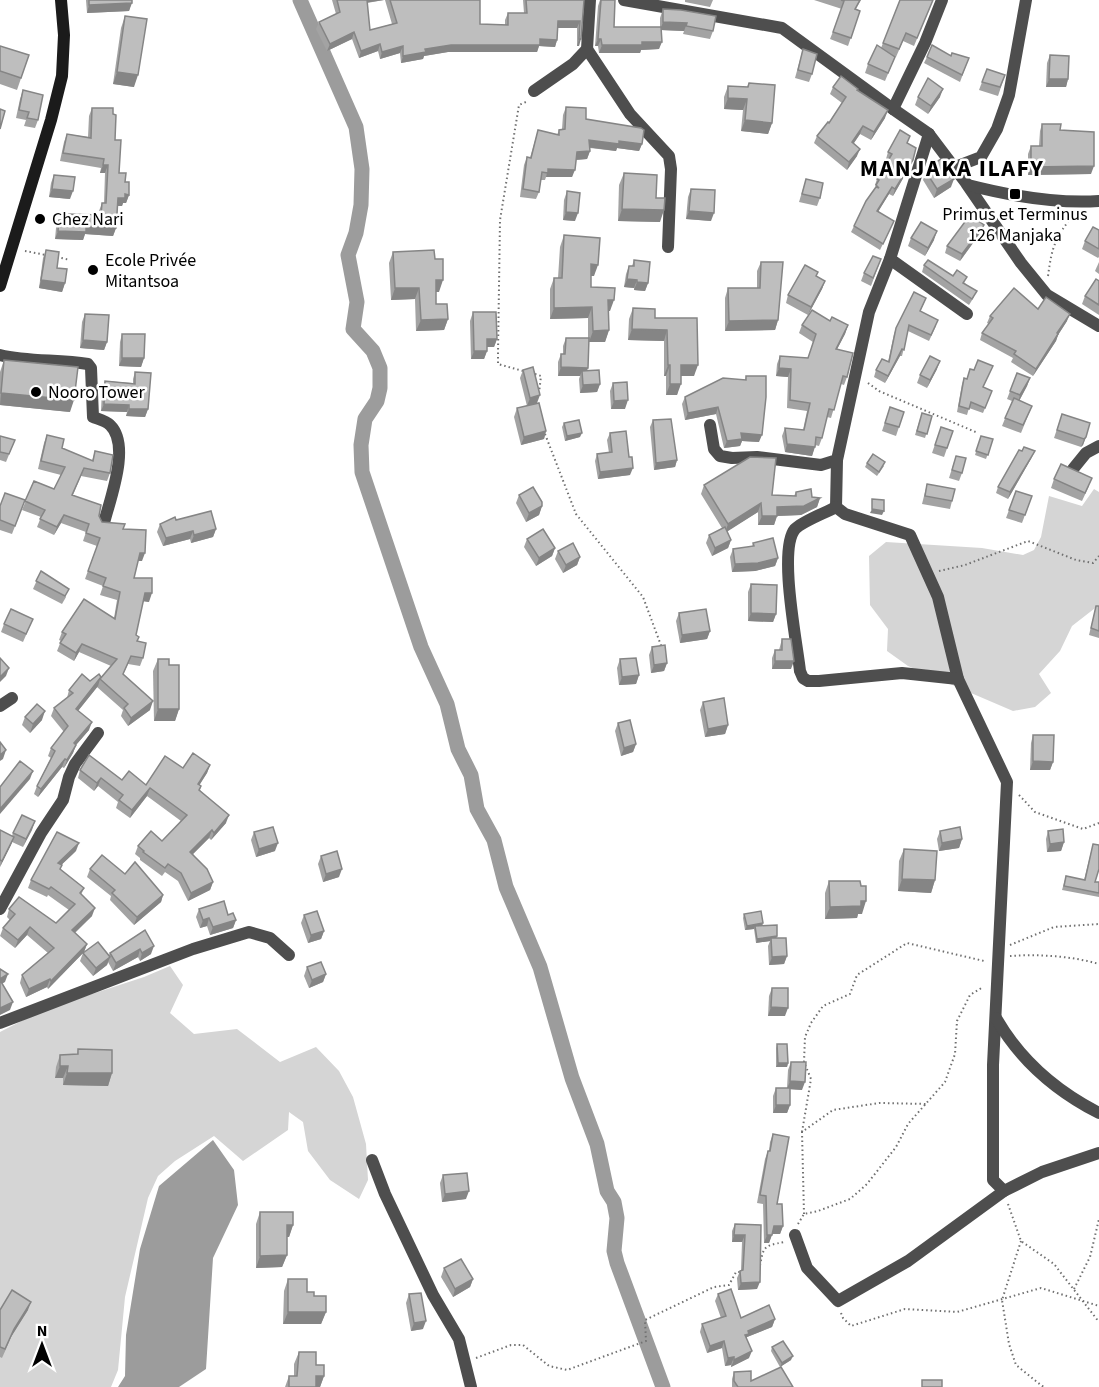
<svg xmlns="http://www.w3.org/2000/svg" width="1099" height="1387" viewBox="0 0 1099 1387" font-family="'Source Sans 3',sans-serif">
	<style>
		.green { fill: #d5d5d5 }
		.water { fill: #9c9c9c }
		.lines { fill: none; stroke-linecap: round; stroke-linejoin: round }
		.canal { stroke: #9c9c9c; stroke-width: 15 }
		.path { stroke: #707070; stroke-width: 2; stroke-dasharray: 1.5 3; stroke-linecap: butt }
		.street { stroke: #4e4e4e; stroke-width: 12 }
		.secondary { stroke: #1b1b1b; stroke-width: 12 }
		.wall { fill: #a3a3a3 }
		.shaded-wall { fill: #858585 }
		.building { fill: #bebebe; stroke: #858585; stroke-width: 1.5 }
		.poi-dot { fill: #000; stroke: #fff; stroke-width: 2 }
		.labels { text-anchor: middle; stroke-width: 5; stroke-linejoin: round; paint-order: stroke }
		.poi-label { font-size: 18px; fill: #000; stroke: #fff; text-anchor: start }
		.district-label { font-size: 24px; font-weight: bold; letter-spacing: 1.5px; fill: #000; stroke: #fff }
	</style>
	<rect width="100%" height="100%" fill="#fff"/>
	<g class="green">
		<polygon points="1094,489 1099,492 1099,605 1072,626 1060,651 1039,674 1051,693 1035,707 1013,711 908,666 887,651 888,629 870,605 869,556 886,542 982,548 1023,555 1034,550 1041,537 1049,496 1082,506"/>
		<polygon points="170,966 183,985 170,1013 194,1034 237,1029 280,1062 316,1047 339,1071 353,1097 366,1144 368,1180 359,1199 330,1180 308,1151 303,1122 289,1112 288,1130 243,1161 214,1136 175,1161 158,1176 148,1198 125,1297 118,1370 111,1387 0,1387 0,1032 43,1010 144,977"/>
	</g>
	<polygon class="water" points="213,1140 234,1170 238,1205 213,1258 206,1369 179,1387 118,1387 125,1376 126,1335 140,1249 159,1186"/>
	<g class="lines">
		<polyline class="canal" points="300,0 356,127 362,169 361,205 356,233 348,255 357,302 353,329 373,351 380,368 380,388 377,401 365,419 361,445 362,472 421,647 447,704 458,749 471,775 477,809 494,840 506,887 540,967 572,1078 597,1144 607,1191 614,1202 617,1218 614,1251 617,1263 663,1387"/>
		<g class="path">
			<polyline points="25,251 46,255"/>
			<polyline points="57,257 70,260"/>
			<path d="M1048 276C1052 246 1055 238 1074 214"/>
			<polyline points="523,371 498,364 498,353 500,220 519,105 528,101"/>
			<polyline points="535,374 541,376 539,393"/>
			<polyline points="868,383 879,391 978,433"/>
			<polyline points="545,434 576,514 643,597 662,648"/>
			<polyline points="939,571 965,565 1028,541 1076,560 1093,563 1099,556"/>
			<polyline points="1019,795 1035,812 1083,829 1099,823"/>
			<polyline points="1010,945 1054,927 1099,924"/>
			<path d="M1010 956C1039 954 1071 956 1099 964"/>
			<polyline points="802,1132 811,1079 804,1062 805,1037 811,1023 823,1006 850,994 857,975 907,943 984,961"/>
			<polyline points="1008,1204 1021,1241 1054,1264 1099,1322"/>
			<polyline points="804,1214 802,1132 833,1110 879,1103 928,1104"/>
			<polyline points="798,1224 804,1214 818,1211 850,1199 867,1184 896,1147 908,1124 945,1082 955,1054 957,1021 970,995 983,987"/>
			<polyline points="1021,1241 1002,1300 1009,1344 1016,1365 1042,1386 1046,1387"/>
			<path d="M759 1270C764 1247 761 1246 785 1242"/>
			<polyline points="1074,1289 1090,1257 1099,1219"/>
			<polyline points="841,1313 843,1318 851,1326 905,1309 957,1312 1041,1288 1099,1306"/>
			<polyline points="476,1358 511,1345 523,1345 549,1366 567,1370 646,1341 645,1320 714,1287 729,1285 736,1272 743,1272"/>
		</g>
		<g class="street">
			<polyline points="624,0 782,28 893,109 929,134 966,183 1021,263 1047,295 1099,326"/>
			<polyline points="587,49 630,114 669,156 671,169 668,247"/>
			<polyline points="534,91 573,64 587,49 590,0"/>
			<polyline points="893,109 925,43 942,0"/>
			<polyline points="955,167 981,157 997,129 1009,95 1026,0"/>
			<path d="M968 185C1011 196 1055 204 1099 201"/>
			<polyline points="890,259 967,314"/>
			<path d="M0 355C29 362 59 359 88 364L91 368 93 417C98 419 106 421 110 425 131 445 110 499 104 523"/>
			<polyline points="710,425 714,449 720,456 732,458 757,457 821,465 837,460 869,312 890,259 929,134"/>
			<polyline points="837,460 836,507 845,514 910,535 938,597 958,679 1007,782 993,1065 993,1180 1004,1191"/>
			<polyline points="1073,469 1086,453 1099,446"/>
			<path d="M836 507C825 513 803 521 795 529 778 549 797 643 800 671L803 678 808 681H819L902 673 958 679"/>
			<polyline points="0,706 12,698"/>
			<polyline points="0,909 41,833 63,800 69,777 75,764 98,733"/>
			<path d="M996 1018C1020 1060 1056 1091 1099 1113"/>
			<polyline points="0,1023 193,949 249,932 270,938 289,955"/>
			<polyline points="372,1160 385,1194 433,1295 459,1339 471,1387"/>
			<polyline points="795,1235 807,1268 838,1301 908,1261 1004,1191 1042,1172 1099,1153"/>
		</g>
		<polyline class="secondary" points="0,286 51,120 62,76 64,35 61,0"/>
	</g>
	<g class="wall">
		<polygon points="86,0 132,0 129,11 87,13"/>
		<polygon points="332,0 384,0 367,3 370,30 392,24 385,0 480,0 480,24 505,25 505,20 508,13 524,13 523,0 584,0 579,46 577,46 577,28 558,28 557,40 555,47 539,46 537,52 448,52 424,56 423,59 401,63 400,53 380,59 378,51 359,58 352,39 327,51 316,29 319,22 336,14"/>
		<polygon points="600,0 615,0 614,27 660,27 660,18 663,9 713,31 710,39 683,34 684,31 662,30 659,49 641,50 640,53 599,53 598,46 595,46 598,6"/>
		<polygon points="685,0 713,0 710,7 685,2"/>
		<polygon points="814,0 861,0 856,9 860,11 848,46 830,39 842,9"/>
		<polygon points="900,0 933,0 914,46 903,41 896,57 895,57 885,81 865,73 868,64 881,48"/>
		<polygon points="125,16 134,87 113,84 121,28"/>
		<polygon points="0,46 29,55 17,90 0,84"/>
		<polygon points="803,49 812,74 809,82 795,78"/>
		<polygon points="1050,55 1068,79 1066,87 1046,87 1047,63"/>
		<polygon points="951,56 969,58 960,82 924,63 927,57"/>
		<polygon points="987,69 1005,75 998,96 979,90"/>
		<polygon points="749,83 772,123 768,134 741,131 743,110 724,109 724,97 728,86 747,87"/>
		<polygon points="833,87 857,90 885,118 871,140 860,134 854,143 857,156 847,170 814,143 817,136 829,123 842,103 830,94"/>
		<polygon points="23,90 38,120 35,128 24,126 26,120 16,118 20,99"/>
		<polygon points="918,97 940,97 928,114 915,105"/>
		<polygon points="566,107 586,119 642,144 639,151 617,148 616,151 590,148 590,151 587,159 576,160 572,177 546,177 545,180 541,180 539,192 536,199 520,197 524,165 527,157 530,158 538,130 557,135 559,130 562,129 563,115"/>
		<polygon points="92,108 115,140 119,173 125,182 129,195 126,203 123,203 122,206 118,206 116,228 113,236 85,234 83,240 55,239 56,228 59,220 65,220 67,214 99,215 99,211 102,203 104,203 105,173 100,173 101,168 60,161 64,142 67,134 88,137 89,116"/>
		<polygon points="1042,124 1060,130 1091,174 1028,175 1028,154 1031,146 1039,146 1040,131"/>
		<polygon points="908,143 910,166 893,196 889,194 878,212 894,221 880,250 851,232 854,226 875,189 876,186 875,185 877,179 888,160 886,159 888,152"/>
		<polygon points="928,167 951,187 934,198 923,180"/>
		<polygon points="624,173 656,198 660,222 618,221 619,185"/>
		<polygon points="54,175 70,199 49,197 51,183"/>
		<polygon points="806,179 820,198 817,206 799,202"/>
		<polygon points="691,189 711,221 686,219 688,197"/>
		<polygon points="567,191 575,221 563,220 564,200"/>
		<polygon points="984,225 981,232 960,261 945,253 947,246"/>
		<polygon points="1099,230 1099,257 1098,258 1082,249 1085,241"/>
		<polygon points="564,235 594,276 591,276 591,287 610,311 609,311 609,330 605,342 589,342 587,371 600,384 597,392 580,393 579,379 580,376 558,376 558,362 561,354 563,354 563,346 566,338 588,338 588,318 550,319 550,289 554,278 558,278 560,247"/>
		<polygon points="911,238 934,240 925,256 908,246"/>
		<polygon points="46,250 65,283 62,292 39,288 43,258"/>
		<polygon points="393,252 435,259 439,292 436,292 436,304 448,319 444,330 416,331 415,299 391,300 389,263"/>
		<polygon points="881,259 871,286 861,281 864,273"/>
		<polygon points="634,260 648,283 645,291 634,290 634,288 624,287 626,274 629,266 632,266"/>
		<polygon points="761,262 778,320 775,330 725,331 725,298 728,288 757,288 757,271"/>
		<polygon points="1099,262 1099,274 1095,271"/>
		<polygon points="924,265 953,276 965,283 974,297 969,305 922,272"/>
		<polygon points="818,272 816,276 825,281 822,289 808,315 786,303 788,295"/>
		<polygon points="1099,281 1099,315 1082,304 1085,296"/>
		<polygon points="926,298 920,312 936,326 929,341 908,331 902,356 900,356 885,383 874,377 876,370 888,362 894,334 896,328"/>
		<polygon points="633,308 655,318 697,318 694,376 681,376 677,395 666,395 666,376 664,376 664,341 628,340 629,319"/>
		<polygon points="1038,309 1067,321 1058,335 1056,341 1033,376 1011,362 1013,358 980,340 982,333 989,324 987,323 990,316"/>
		<polygon points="473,312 497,339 494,347 487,347 487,351 484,359 471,359 470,321"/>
		<polygon points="85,314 107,342 104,350 80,348 82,322"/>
		<polygon points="830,321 848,325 845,334 837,349 847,377 844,385 841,384 831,418 827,417 822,438 819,446 815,445 812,456 785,452 782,436 785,428 803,430 807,411 787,408 788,377 776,376 777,364 780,356 808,358 813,342 799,333 802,325"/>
		<polygon points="122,334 144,358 141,367 119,366 120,342"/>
		<polygon points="4,360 70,412 0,405 0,372"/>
		<polygon points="937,369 927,388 917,383 920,375"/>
		<polygon points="523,370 537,403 546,431 544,439 521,445 514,417 517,408 527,406 520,378"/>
		<polygon points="135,372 148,409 145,417 126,416 127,412 101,411 102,389 105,381 133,383 133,379"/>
		<polygon points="1017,373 1030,378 1027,386 1019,401 1032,406 1021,433 1002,426 1012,401 1007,399"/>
		<polygon points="746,376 759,442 742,441 740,446 724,448 716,414 685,420 682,404 685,397 745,380"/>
		<polygon points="964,378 992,391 983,413 969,408 967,415 957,412 962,384"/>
		<polygon points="613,383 625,409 611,409 610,391"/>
		<polygon points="890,407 899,427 896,436 882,431"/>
		<polygon points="922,413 932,416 925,438 915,435"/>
		<polygon points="1062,414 1086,437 1083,445 1081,447 1054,438"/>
		<polygon points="653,420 677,460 675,467 654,470 650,427"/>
		<polygon points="564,423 580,437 565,441 562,427"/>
		<polygon points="941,427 953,431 944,457 932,453"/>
		<polygon points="610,433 630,475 598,479 595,461 597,454 609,453 607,440"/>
		<polygon points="47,435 62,448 92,461 95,451 110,473 107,481 81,476 73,495 99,516 102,522 123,529 142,561 138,561 134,578 149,602 143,601 136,635 137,641 143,658 140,666 128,664 123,674 150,710 128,726 121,716 123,710 97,687 98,686 78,711 89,730 76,745 73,753 64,768 62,767 38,797 34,794 37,786 51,758 48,756 51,748 64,732 51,716 54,708 67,698 69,690 101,677 111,666 79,652 74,661 57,651 61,641 59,640 62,632 114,618 117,600 100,595 103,586 85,579 97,546 83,541 86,532 61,523 54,535 37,527 41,517 22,510 34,481 54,489 61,475 38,469 44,443"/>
		<polygon points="0,436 15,440 6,462 0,460"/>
		<polygon points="981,436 993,439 986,459 975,455"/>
		<polygon points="956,456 962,473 959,481 949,478"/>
		<polygon points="1032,457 1008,499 996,493 998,487"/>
		<polygon points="867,463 884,466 877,476 865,467"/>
		<polygon points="1054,479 1089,486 1082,501 1051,488"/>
		<polygon points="927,484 952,501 950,509 922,504"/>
		<polygon points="704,485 772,495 794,496 796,492 812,497 820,498 817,507 801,515 777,516 774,525 758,525 758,512 727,531 731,540 728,548 712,556 706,543 709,535 722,528 701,494"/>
		<polygon points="1016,491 1032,496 1022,523 1006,518"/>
		<polygon points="519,495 542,506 539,515 526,522 516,503"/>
		<polygon points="25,500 12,534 0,530 0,506"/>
		<polygon points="176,520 216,529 213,537 191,543 190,539 163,546 157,532 160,524"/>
		<polygon points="527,539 555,548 552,556 536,566 524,547"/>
		<polygon points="753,543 778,558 775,566 755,571 732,572 730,557 733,549 752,547"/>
		<polygon points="558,551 580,557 577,565 563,573 555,559"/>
		<polygon points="41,571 66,597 62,604 33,589"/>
		<polygon points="751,584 776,614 773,622 748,621 748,592"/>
		<polygon points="1096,606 1099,606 1099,638 1089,635"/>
		<polygon points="679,613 710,631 707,639 680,643 676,621"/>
		<polygon points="33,619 23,642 1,632 4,624"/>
		<polygon points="782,639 791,669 772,669 772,658 775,650 779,650"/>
		<polygon points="652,647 667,663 664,671 651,673 649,655"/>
		<polygon points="158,659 169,665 179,709 175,721 154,721 153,671"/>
		<polygon points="620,659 639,675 636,684 619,685 617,668"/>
		<polygon points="703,702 728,725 725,734 705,737 700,710"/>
		<polygon points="25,717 42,720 30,733 22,725"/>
		<polygon points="618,723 636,744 633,752 621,756 615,731"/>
		<polygon points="1033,735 1053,762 1050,770 1030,770 1031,743"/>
		<polygon points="210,765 207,773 199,785 201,786 200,790 226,823 211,840 209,838 193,854 213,882 210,890 188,901 178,881 165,872 162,876 140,860 140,858 135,854 138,846 162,841 181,821 147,796 130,818 116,808 118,802 98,786 94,791 78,778 80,770 146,785 183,768"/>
		<polygon points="35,821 23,847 12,842 0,867 0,830 12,836 13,833"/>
		<polygon points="940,831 962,839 959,848 939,851 937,839"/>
		<polygon points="1048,831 1064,842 1061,851 1047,852 1046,839"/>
		<polygon points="254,832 275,851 256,857 251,840"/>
		<polygon points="1093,844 1095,882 1099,882 1099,897 1062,890 1066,876 1084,880"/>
		<polygon points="904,849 935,880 931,893 898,891 899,861"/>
		<polygon points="76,851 61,865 61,870 84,888 81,895 92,916 75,933 87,944 84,952 48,989 47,987 26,997 20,983 22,975 48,953 27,935 15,948 0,936 3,928 10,920 7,917 9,909 56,923 69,910 48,895 47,897 28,888 31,880"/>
		<polygon points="321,856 339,877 323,882 318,864"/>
		<polygon points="90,869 125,874 163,895 161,902 134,925 110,900 111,896 87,877"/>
		<polygon points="829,881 862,914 858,914 857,918 825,919 825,893"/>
		<polygon points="199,909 228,915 236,920 233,928 210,935 207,926 200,928 196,917"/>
		<polygon points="744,914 762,926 776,938 787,956 784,964 769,965 768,946 770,941 756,943 754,929 745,930 743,918"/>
		<polygon points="304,915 324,931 321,939 308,943 301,923"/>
		<polygon points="145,930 151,954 140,961 138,957 113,971 108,962 107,965 93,976 80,961 83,953 109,955 110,953"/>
		<polygon points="307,967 326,974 323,982 309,988 304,976"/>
		<polygon points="772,988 785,1016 768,1016 769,996"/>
		<polygon points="777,1044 788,1063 787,1067 776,1067 776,1048"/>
		<polygon points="78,1049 112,1073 108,1086 63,1085 63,1078 55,1078 56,1067 60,1055 77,1054"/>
		<polygon points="791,1062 802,1090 790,1089 790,1105 787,1113 773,1113 773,1096 776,1088 787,1088 788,1070"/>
		<polygon points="773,1134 777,1204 783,1226 780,1234 772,1234 769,1243 764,1243 763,1204 757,1203 765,1159 768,1151 769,1151 770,1142"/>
		<polygon points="443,1175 466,1199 442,1202 440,1183"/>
		<polygon points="260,1212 293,1225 289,1237 287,1237 287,1255 282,1267 256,1268 256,1224"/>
		<polygon points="735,1224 761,1225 757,1289 738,1290 737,1278 740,1271 741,1270 742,1242 732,1242 732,1231"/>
		<polygon points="444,1268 473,1279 470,1287 453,1297 441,1277"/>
		<polygon points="288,1279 314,1296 326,1312 321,1324 283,1324 284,1291"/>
		<polygon points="409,1294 423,1329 411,1331 406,1303"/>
		<polygon points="718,1294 741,1318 775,1319 772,1327 747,1337 747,1340 749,1358 731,1367 731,1365 725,1366 722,1348 707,1353 700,1332 702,1324 721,1318 715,1301"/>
		<polygon points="0,1310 28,1310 11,1337 2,1358 0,1357"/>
		<polygon points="772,1347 791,1360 780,1367 771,1351"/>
		<polygon points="299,1352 316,1365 324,1376 320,1387 285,1387 289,1376 294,1376 294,1364"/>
		<polygon points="734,1372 751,1381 793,1387 732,1387 732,1379"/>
	</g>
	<g class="shaded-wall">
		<polygon points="365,0 384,0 364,3"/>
		<polygon points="132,3 129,11 87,13 89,5"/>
		<polygon points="558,21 580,21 577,28 555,28"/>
		<polygon points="663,22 687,23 684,31 660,30"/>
		<polygon points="354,32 352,39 327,51 330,44"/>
		<polygon points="540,39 557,40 555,47 539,46 537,52 448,52 424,56 423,59 401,63 403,56 425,49 451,45"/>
		<polygon points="579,39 581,39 579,46 577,46"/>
		<polygon points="598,39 601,39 598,46 595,46"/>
		<polygon points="642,42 662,42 659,49 641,50 640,53 599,53 602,45"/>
		<polygon points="380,44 378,51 359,58 361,51"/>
		<polygon points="403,46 400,53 380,59 382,52"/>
		<polygon points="117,72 138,75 134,87 113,84"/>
		<polygon points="1049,79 1068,79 1066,87 1046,87"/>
		<polygon points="943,89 940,97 928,114 931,106"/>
		<polygon points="728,98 747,99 743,110 724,109"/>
		<polygon points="888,110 885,118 871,140 874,132"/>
		<polygon points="745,120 772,123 768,134 741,131"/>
		<polygon points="863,126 860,134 849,150 852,142"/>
		<polygon points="589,140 619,141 642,144 639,151 617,148 616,151 586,147"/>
		<polygon points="860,149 857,156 847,170 849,162"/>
		<polygon points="590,151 587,159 574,160 577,152"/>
		<polygon points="913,160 910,166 893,196 895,189"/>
		<polygon points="103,165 108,165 105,173 100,173"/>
		<polygon points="1094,166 1091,174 1028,175 1031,167"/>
		<polygon points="548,169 575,170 572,177 546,177"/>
		<polygon points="954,179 951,187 934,198 937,189"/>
		<polygon points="892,187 889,194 874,218 877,211"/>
		<polygon points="52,189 73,191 70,199 49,197"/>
		<polygon points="125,194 129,195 126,203 123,203 122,206 115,206 118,198"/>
		<polygon points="622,209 664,210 660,222 618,221"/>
		<polygon points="689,211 714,213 711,221 686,219"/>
		<polygon points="566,212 578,213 575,221 563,220"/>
		<polygon points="984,225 981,232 960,261 962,254"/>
		<polygon points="86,226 116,228 113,236 85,234 83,240 55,239 58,231"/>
		<polygon points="937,231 934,240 925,256 928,248"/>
		<polygon points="591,264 598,265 594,276 587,276"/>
		<polygon points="627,279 637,280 634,288 624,287"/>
		<polygon points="41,280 65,283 62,292 39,288"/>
		<polygon points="436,280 443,280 439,292 431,292"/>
		<polygon points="825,281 822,289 808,315 811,307"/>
		<polygon points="637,282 648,283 645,291 634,290"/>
		<polygon points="395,288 419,288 415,299 391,300"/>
		<polygon points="608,300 614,300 610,311 604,311"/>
		<polygon points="592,307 588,318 550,319 554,308"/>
		<polygon points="1070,314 1067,321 1058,335 1056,341 1033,376 1036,369 1057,333"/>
		<polygon points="448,319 444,330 416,331 421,320"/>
		<polygon points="778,320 775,330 725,331 729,321"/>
		<polygon points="848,325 845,334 833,357 836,349"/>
		<polygon points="632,329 667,330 664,341 628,340"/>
		<polygon points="609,330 605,342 589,342 593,331"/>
		<polygon points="487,339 497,339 494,347 484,347"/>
		<polygon points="83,340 107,342 104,350 80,348"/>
		<polygon points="902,349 900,356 885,383 888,376"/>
		<polygon points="474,351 487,351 484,359 471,359"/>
		<polygon points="122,358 144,358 141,367 119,366"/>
		<polygon points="940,361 937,369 927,388 930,380"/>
		<polygon points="668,365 670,365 666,376 664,376"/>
		<polygon points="681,365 698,365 694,376 677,376"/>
		<polygon points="561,367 588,368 585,376 582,371 580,376 558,376"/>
		<polygon points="779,368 791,369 788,377 776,376"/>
		<polygon points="1030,378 1027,386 1018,403 1020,395"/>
		<polygon points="600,384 597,392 580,393 583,385"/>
		<polygon points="670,384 681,384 677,395 666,395"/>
		<polygon points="1,393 74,400 70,412 0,405"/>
		<polygon points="540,395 537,403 527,406 530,398"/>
		<polygon points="628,400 625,409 611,409 614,401"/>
		<polygon points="104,404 129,405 127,412 101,411"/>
		<polygon points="718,407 716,414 685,420 688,413"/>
		<polygon points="129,409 148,409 145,417 126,416"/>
		<polygon points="546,431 544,439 521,445 524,437"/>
		<polygon points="582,433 580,437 565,441 567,436"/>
		<polygon points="741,433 762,435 759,442 742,441 740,446 724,448 727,441"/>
		<polygon points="1086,437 1083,445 1081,447 1084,439"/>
		<polygon points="787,444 815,447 812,456 785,452"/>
		<polygon points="1035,451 1032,457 1008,499 1010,492"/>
		<polygon points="677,460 675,467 654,470 656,463"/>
		<polygon points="633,468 630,475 598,479 600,472"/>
		<polygon points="820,498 817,507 801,515 777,516 774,525 758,525 762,516 777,507"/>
		<polygon points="761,503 758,512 725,533 728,524"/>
		<polygon points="542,506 539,515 526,522 529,513"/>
		<polygon points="872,509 884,511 882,515 870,513"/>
		<polygon points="64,515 61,523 54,535 57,527"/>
		<polygon points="216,529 213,537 191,543 194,535"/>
		<polygon points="193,531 190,539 163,546 166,538"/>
		<polygon points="731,540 728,548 712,556 715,548"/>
		<polygon points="555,548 552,556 536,566 539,558"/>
		<polygon points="140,553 145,553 142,561 137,561"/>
		<polygon points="580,557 577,565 563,573 566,565"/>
		<polygon points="778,558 775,566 755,571 732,572 735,564"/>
		<polygon points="145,593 152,593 149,602 142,601"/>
		<polygon points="751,613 776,614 773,622 748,621"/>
		<polygon points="710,631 707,639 680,643 682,635"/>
		<polygon points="82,644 79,652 74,661 76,653"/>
		<polygon points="775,661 794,661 791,669 772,669"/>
		<polygon points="667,663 664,671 651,673 654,665"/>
		<polygon points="9,668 6,676 0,682 0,677"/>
		<polygon points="639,675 636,684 619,685 622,677"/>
		<polygon points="100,679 98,686 73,717 76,709"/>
		<polygon points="153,701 150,710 128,726 131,718"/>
		<polygon points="158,709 179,709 175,721 154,721"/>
		<polygon points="45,711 42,720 30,733 33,724"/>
		<polygon points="92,722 89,730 76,745 73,753 64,768 74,743"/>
		<polygon points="728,725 725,734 705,737 708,729"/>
		<polygon points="636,744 633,752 621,756 624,748"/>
		<polygon points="6,750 3,759 0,761 0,755"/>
		<polygon points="65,759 62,767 38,797 41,789"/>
		<polygon points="1033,761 1053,762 1050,770 1030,770"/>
		<polygon points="210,765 207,773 197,789 200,781"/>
		<polygon points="33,771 30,779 0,814 0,809"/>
		<polygon points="101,778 98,786 94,791 97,783"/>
		<polygon points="150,788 147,796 130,818 132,810"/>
		<polygon points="229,815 226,823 211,840 214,833"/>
		<polygon points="35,821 32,830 23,847 26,839"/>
		<polygon points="212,830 209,838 187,860 190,852"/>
		<polygon points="14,837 11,845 0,867 2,861"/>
		<polygon points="962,839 959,848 939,851 942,843"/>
		<polygon points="1064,842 1061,851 1047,852 1050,844"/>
		<polygon points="79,843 76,851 55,871 58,863"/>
		<polygon points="278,843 275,851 256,857 259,849"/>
		<polygon points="342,869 339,877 323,882 326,874"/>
		<polygon points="902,879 935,880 931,893 898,891"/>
		<polygon points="213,882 210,890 188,901 191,893"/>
		<polygon points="163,895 161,902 134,925 137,917"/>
		<polygon points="861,901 866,901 862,914 858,914 857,918 825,919 830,907"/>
		<polygon points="95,908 92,916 69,938 72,930"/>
		<polygon points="209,918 207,926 200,928 203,920"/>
		<polygon points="236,920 233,928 210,935 213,927"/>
		<polygon points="763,923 762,927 755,926 754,929 745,930 747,926"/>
		<polygon points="30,927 27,935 15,948 18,940"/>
		<polygon points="324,931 321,939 308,943 311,935"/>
		<polygon points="777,936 776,940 771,938 770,941 756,943 757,939"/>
		<polygon points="87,944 84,952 48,989 51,981"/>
		<polygon points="154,946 151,954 140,961 142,953"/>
		<polygon points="140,949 138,957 113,971 116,963"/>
		<polygon points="787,956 784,964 769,965 772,957"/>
		<polygon points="110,957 107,965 93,976 96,968"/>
		<polygon points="8,974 5,982 0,985 0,979"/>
		<polygon points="326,974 323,982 309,988 312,980"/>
		<polygon points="50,979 47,987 26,997 29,989"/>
		<polygon points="13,1002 10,1010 0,1015 0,1008"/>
		<polygon points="771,1007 788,1008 785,1016 768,1016"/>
		<polygon points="778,1063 788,1063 787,1067 776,1067"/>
		<polygon points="60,1066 68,1066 63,1078 55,1078"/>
		<polygon points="67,1073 112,1073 108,1086 63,1085"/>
		<polygon points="790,1081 805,1082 802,1090 787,1089"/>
		<polygon points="776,1105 790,1105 787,1113 773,1113"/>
		<polygon points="469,1191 466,1199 442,1202 445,1194"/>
		<polygon points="287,1225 293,1225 289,1237 282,1237"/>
		<polygon points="774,1226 783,1226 780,1234 771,1234"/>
		<polygon points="734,1235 745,1235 742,1242 732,1242"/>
		<polygon points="767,1235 772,1235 769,1243 764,1243"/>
		<polygon points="287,1255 282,1267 256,1268 260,1256"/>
		<polygon points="473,1279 470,1287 453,1297 455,1289"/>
		<polygon points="760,1282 757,1289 738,1290 741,1283"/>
		<polygon points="31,1302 28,1310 11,1337 2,1358 14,1329"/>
		<polygon points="288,1312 326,1312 321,1324 283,1324"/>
		<polygon points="775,1319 772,1327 747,1337 746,1341 745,1335 748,1331"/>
		<polygon points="426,1321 423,1329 411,1331 414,1323"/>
		<polygon points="724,1341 722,1348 707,1353 710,1346"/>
		<polygon points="752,1351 749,1358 731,1367 734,1360"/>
		<polygon points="793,1356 791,1360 780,1367 782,1363"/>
		<polygon points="734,1357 731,1365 725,1366 728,1358"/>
		<polygon points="316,1376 324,1376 320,1387 312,1387"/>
	</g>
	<g class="building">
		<polygon points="89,0 132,0 132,3 89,5"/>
		<polygon points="337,0 367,0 370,30 397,23 390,0 480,0 480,24 508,25 508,13 527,13 526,0 584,0 581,39 579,39 580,21 558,21 557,40 540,39 540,45 451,45 425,49 426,52 403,56 403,46 382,52 380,44 361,51 354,32 330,44 319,22 340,12"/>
		<polygon points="601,0 615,0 614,27 661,27 662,42 642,42 642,45 602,45 601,39 598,39"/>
		<polygon points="841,0 860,0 855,9 860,11 851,38 833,32 844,1"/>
		<polygon points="900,0 933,0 917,38 906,33 899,49 883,43"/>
		<polygon points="663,9 681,10 716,16 713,31 686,26 687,23 663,22"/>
		<polygon points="125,16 147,19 138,75 117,72"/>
		<polygon points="877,45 895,57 888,73 868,64"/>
		<polygon points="932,45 951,56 952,53 969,58 962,75 927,57"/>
		<polygon points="0,46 29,55 21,78 0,71"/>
		<polygon points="803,49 817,54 812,74 798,70"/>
		<polygon points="1050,55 1069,56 1068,79 1049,79"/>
		<polygon points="987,69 1005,75 1000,87 982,82"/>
		<polygon points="841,76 858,89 857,90 888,110 874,132 863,126 852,142 860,149 849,162 817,136 828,122 829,123 846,97 833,87"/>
		<polygon points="928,78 943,89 931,106 918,97"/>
		<polygon points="749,83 775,85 772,123 745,120 747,99 728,98 728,86 748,87"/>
		<polygon points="23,90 43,95 38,120 27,118 29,112 19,110"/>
		<polygon points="566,107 586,108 586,119 641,128 644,130 642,144 619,141 619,144 589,140 590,151 577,152 575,170 548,169 548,173 542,172 539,192 523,189 527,157 531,158 538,130 559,135 559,130 565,129"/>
		<polygon points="92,108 113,108 113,114 116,115 115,140 121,140 119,173 126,173 125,182 129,182 129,195 125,194 125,198 118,198 116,228 86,226 86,232 58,231 59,220 67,220 67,214 101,215 102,203 106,203 108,165 103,165 104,159 63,153 67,134 91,138"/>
		<polygon points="0,109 5,111 0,129"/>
		<polygon points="1042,124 1061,124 1060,130 1094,132 1094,166 1031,167 1031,146 1042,146"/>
		<polygon points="900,130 910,136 907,143 916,148 913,160 895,189 892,187 877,211 894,221 883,244 854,226 866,201 876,187 879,188 876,185 879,180 877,179 892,154 888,152"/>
		<polygon points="941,159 954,179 937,189 926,172 928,167"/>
		<polygon points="624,173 657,175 656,198 665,198 664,210 622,209"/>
		<polygon points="54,175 75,177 73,191 52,189"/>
		<polygon points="806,179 823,183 820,198 802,194"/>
		<polygon points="691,189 715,190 714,213 689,211"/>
		<polygon points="567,191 580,193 578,213 566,212"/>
		<polygon points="970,215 984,225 962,254 947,246"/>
		<polygon points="921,222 937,231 928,248 911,238"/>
		<polygon points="1093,227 1099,230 1099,249 1085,241"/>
		<polygon points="564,235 600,238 598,265 591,264 591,287 615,288 614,300 608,300 609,330 593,331 592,307 554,308 554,278 562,278"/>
		<polygon points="46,250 59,252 57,268 67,269 65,283 41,280"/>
		<polygon points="434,250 435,259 443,259 443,280 436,280 436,304 447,304 448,319 421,320 419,288 395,288 393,252"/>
		<polygon points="873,256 881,259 873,278 864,273"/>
		<polygon points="634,260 650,262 648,283 637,282 637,280 627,279 629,266 634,266"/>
		<polygon points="928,260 953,276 957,270 967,277 963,283 977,291 972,299 924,265"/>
		<polygon points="761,262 783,262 778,320 729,321 728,288 760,288"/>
		<polygon points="805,265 818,272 816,276 825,281 811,307 788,295"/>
		<polygon points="1096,279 1099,281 1099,305 1085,296"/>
		<polygon points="1014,288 1038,309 1046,297 1070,314 1057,333 1058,334 1036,369 1014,354 1016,351 982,333 993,318 990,316"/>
		<polygon points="914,292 926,298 920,311 938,320 931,335 909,325 904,350 902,349 888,376 876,370 882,359 889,362 896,328"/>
		<polygon points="633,308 655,309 655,318 697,318 698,365 681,365 681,384 670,384 670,365 668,365 667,330 632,329"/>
		<polygon points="812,310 830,321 832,317 848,325 836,349 853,353 847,377 843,376 834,410 829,409 822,438 816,437 815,447 787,444 785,428 804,430 810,403 790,400 791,369 779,368 780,356 808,358 816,334 802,325"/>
		<polygon points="473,312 496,312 497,339 487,339 487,351 474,351"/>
		<polygon points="85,314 109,315 107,342 83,340"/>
		<polygon points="122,334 145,334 144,358 122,358"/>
		<polygon points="566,338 589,338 588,368 561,367 561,354 565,354"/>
		<polygon points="930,356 940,361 930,380 920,375"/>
		<polygon points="4,360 78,367 74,400 1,393"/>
		<polygon points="978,360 993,366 983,387 992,391 985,408 971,402 969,409 959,406 964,378 967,379 970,369 974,370"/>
		<polygon points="533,367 540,395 530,398 523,370"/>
		<polygon points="599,370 600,384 583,385 582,371"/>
		<polygon points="135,372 151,373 148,409 129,409 129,405 104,404 105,381 135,384"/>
		<polygon points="1017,373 1030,378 1020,395 1010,391"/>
		<polygon points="746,376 766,376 766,397 762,435 741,433 742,439 727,441 718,407 688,413 685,397 723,378 746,380"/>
		<polygon points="627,382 628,400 614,401 613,383"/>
		<polygon points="1014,398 1032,406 1023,425 1005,418"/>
		<polygon points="539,403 546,431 524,437 517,408"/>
		<polygon points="890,407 904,412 899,427 885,423"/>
		<polygon points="922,413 932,416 927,434 917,431"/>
		<polygon points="1062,414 1090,423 1086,437 1084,439 1057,430"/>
		<polygon points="671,419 677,460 656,463 653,420"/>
		<polygon points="579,420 582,433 567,436 564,423"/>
		<polygon points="941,427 953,431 947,448 935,445"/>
		<polygon points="626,431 629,457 632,457 633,468 600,472 597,454 612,452 610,433"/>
		<polygon points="47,435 64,439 62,448 93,461 95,451 113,455 110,473 84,468 72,495 101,505 99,516 102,522 125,524 123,529 146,530 145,553 140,553 134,578 152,578 152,593 145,593 136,635 139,637 137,641 146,643 143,658 131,656 123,674 153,701 131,718 124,708 128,704 100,679 117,659 82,644 76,653 60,643 66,634 62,632 84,599 115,619 120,592 103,586 106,578 88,571 100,538 86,533 89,524 64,515 57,527 40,519 45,510 25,501 34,481 54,489 65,467 41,461"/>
		<polygon points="0,436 15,440 9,454 0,452"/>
		<polygon points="981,436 993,439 988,455 976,451"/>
		<polygon points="1024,447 1035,451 1010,492 998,487 1019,450 1022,451"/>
		<polygon points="873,454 885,462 879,472 867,463"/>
		<polygon points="956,456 966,458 962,473 952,470"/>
		<polygon points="750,457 776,458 772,495 796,496 796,492 811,489 812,497 820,498 804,506 777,507 777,516 762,516 761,503 728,524 704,485"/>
		<polygon points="1061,464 1092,478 1085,493 1054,479"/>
		<polygon points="927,484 955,489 952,501 925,496"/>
		<polygon points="533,487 542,502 542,506 529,513 519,495"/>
		<polygon points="1016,491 1032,496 1025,515 1009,510"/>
		<polygon points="5,493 25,500 15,526 0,520 0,506"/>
		<polygon points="872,499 884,500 884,511 872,509"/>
		<polygon points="211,511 216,529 194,535 193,531 166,538 160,524 175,517 176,520"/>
		<polygon points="725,527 731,540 715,548 709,535"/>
		<polygon points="543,529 555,548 539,558 527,539"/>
		<polygon points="773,538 778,558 758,563 735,564 733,549 754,546 753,543"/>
		<polygon points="573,543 580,557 566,565 558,551"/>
		<polygon points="41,571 69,589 65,596 36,581"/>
		<polygon points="751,584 777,585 776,614 751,613"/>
		<polygon points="1096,606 1099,606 1099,631 1091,628"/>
		<polygon points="11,609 33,619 26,634 4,624"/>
		<polygon points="706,609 710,631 682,635 679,613"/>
		<polygon points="782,639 791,639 794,661 775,661 775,650 782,650"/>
		<polygon points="665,645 667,663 654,665 652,647"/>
		<polygon points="0,658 9,668 0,677"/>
		<polygon points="636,658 639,675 622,677 620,659"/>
		<polygon points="158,659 169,659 169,665 179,665 179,709 158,709"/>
		<polygon points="82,674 90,681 99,674 101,677 76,709 92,722 74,743 76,745 67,760 65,759 41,789 37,786 55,751 51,748 68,726 54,708 73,693 69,690"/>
		<polygon points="724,698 728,725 708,729 703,702"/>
		<polygon points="37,704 45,711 33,724 25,717"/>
		<polygon points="630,720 636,744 624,748 618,723"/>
		<polygon points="1033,735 1054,735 1053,762 1033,761"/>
		<polygon points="0,742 6,750 0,755"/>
		<polygon points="193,753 210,765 200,781 198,784 201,786 199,790 229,815 214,833 212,830 190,852 207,869 213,882 191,893 181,873 168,864 165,868 143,852 144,851 138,846 151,831 162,841 187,815 150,788 132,810 119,800 123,795 101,778 97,783 80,770 89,755 122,780 129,771 146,785 165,756 183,768"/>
		<polygon points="20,761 33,771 0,809 0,787"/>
		<polygon points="22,815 35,821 26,839 13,833"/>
		<polygon points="273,827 278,843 259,849 254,832"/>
		<polygon points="960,827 962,839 942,843 940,831"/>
		<polygon points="1063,829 1064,842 1050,844 1048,831"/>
		<polygon points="0,830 14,837 2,861 0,860"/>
		<polygon points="57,832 79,843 58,863 62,865 60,869 84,888 80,893 95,908 72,930 87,944 51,981 50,979 29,989 22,975 54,948 30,927 18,940 3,928 15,914 9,909 19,897 56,923 75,904 51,887 49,889 31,880"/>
		<polygon points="1093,844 1099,845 1099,869 1095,882 1099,882 1099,893 1064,886 1066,876 1085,880"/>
		<polygon points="904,849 937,851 935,880 902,879"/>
		<polygon points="337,851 342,869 326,874 321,856"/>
		<polygon points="102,855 125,874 135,862 163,895 137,917 112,893 115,890 90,869"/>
		<polygon points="829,881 860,881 861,886 866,886 866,901 861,901 861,906 830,907"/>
		<polygon points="224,901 228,915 233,913 236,920 213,927 209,918 203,920 199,909"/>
		<polygon points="317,911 324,931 311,935 304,915"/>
		<polygon points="761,911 763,923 747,926 744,914"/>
		<polygon points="777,925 777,936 757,939 755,926"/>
		<polygon points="145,930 154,946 142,953 140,949 116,963 110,953"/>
		<polygon points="771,938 786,938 787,956 772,957"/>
		<polygon points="98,942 110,957 96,968 83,953"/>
		<polygon points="321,962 326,974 312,980 307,967"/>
		<polygon points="0,969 8,974 0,979"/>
		<polygon points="0,980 13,1002 0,1008"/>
		<polygon points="772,988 788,988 788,1008 771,1007"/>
		<polygon points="777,1044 787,1044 788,1063 778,1063"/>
		<polygon points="78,1049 112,1050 112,1073 67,1073 68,1066 60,1066 60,1055 78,1054"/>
		<polygon points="791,1062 806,1062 805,1082 790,1081"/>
		<rect x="776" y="1088" width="14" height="17"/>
		<polygon points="773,1134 789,1137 777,1204 782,1204 783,1226 774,1226 772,1235 767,1235 766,1196 760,1195 768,1151 770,1151"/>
		<polygon points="467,1173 469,1191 445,1194 443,1175"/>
		<polygon points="260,1212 293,1212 293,1225 287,1225 287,1255 260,1256"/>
		<polygon points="735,1224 761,1225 760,1282 741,1283 740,1271 743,1270 745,1235 734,1235"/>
		<polygon points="461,1259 473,1279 455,1289 444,1268"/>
		<polygon points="288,1279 307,1279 307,1292 314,1292 314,1296 326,1296 326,1312 288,1312"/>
		<polygon points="731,1289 741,1318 769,1305 775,1319 748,1331 749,1334 745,1335 752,1351 734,1360 734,1357 728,1358 724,1341 710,1346 702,1324 726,1316 718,1294"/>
		<polygon points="12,1290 31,1302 14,1329 5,1349 0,1347 0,1310"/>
		<polygon points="421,1293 426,1321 414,1323 409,1294"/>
		<polygon points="783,1341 793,1356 782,1363 772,1347"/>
		<polygon points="299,1352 316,1352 316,1365 324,1365 324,1376 316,1376 316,1387 289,1387 289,1376 297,1376"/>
		<polygon points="781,1367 793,1387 738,1387 734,1381 734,1372 751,1371 751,1381"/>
		<rect x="922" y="1380" width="20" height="7"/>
	</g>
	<g class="poi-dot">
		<rect x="1009" y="188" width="12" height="12" rx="3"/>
		<circle cx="40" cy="219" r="6"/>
		<circle cx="93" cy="270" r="6"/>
		<circle cx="36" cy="392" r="6"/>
	</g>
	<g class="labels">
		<g class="poi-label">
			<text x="1015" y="220" text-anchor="middle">Primus et Terminus<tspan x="1015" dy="21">126 Manjaka</tspan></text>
			<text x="52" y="225">Chez Nari</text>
			<text x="105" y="266">Ecole Privée<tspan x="105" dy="21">Mitantsoa</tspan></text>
			<text x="48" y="398">Nooro Tower</text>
		</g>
		<g class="district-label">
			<text x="952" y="176">MANJAKA ILAFY</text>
		</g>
	</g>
	<g transform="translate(42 1345)" stroke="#ffffff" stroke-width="4.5" paint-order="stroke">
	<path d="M0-4.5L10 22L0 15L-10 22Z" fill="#000000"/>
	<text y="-9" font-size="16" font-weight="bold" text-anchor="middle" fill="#000000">N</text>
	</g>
</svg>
